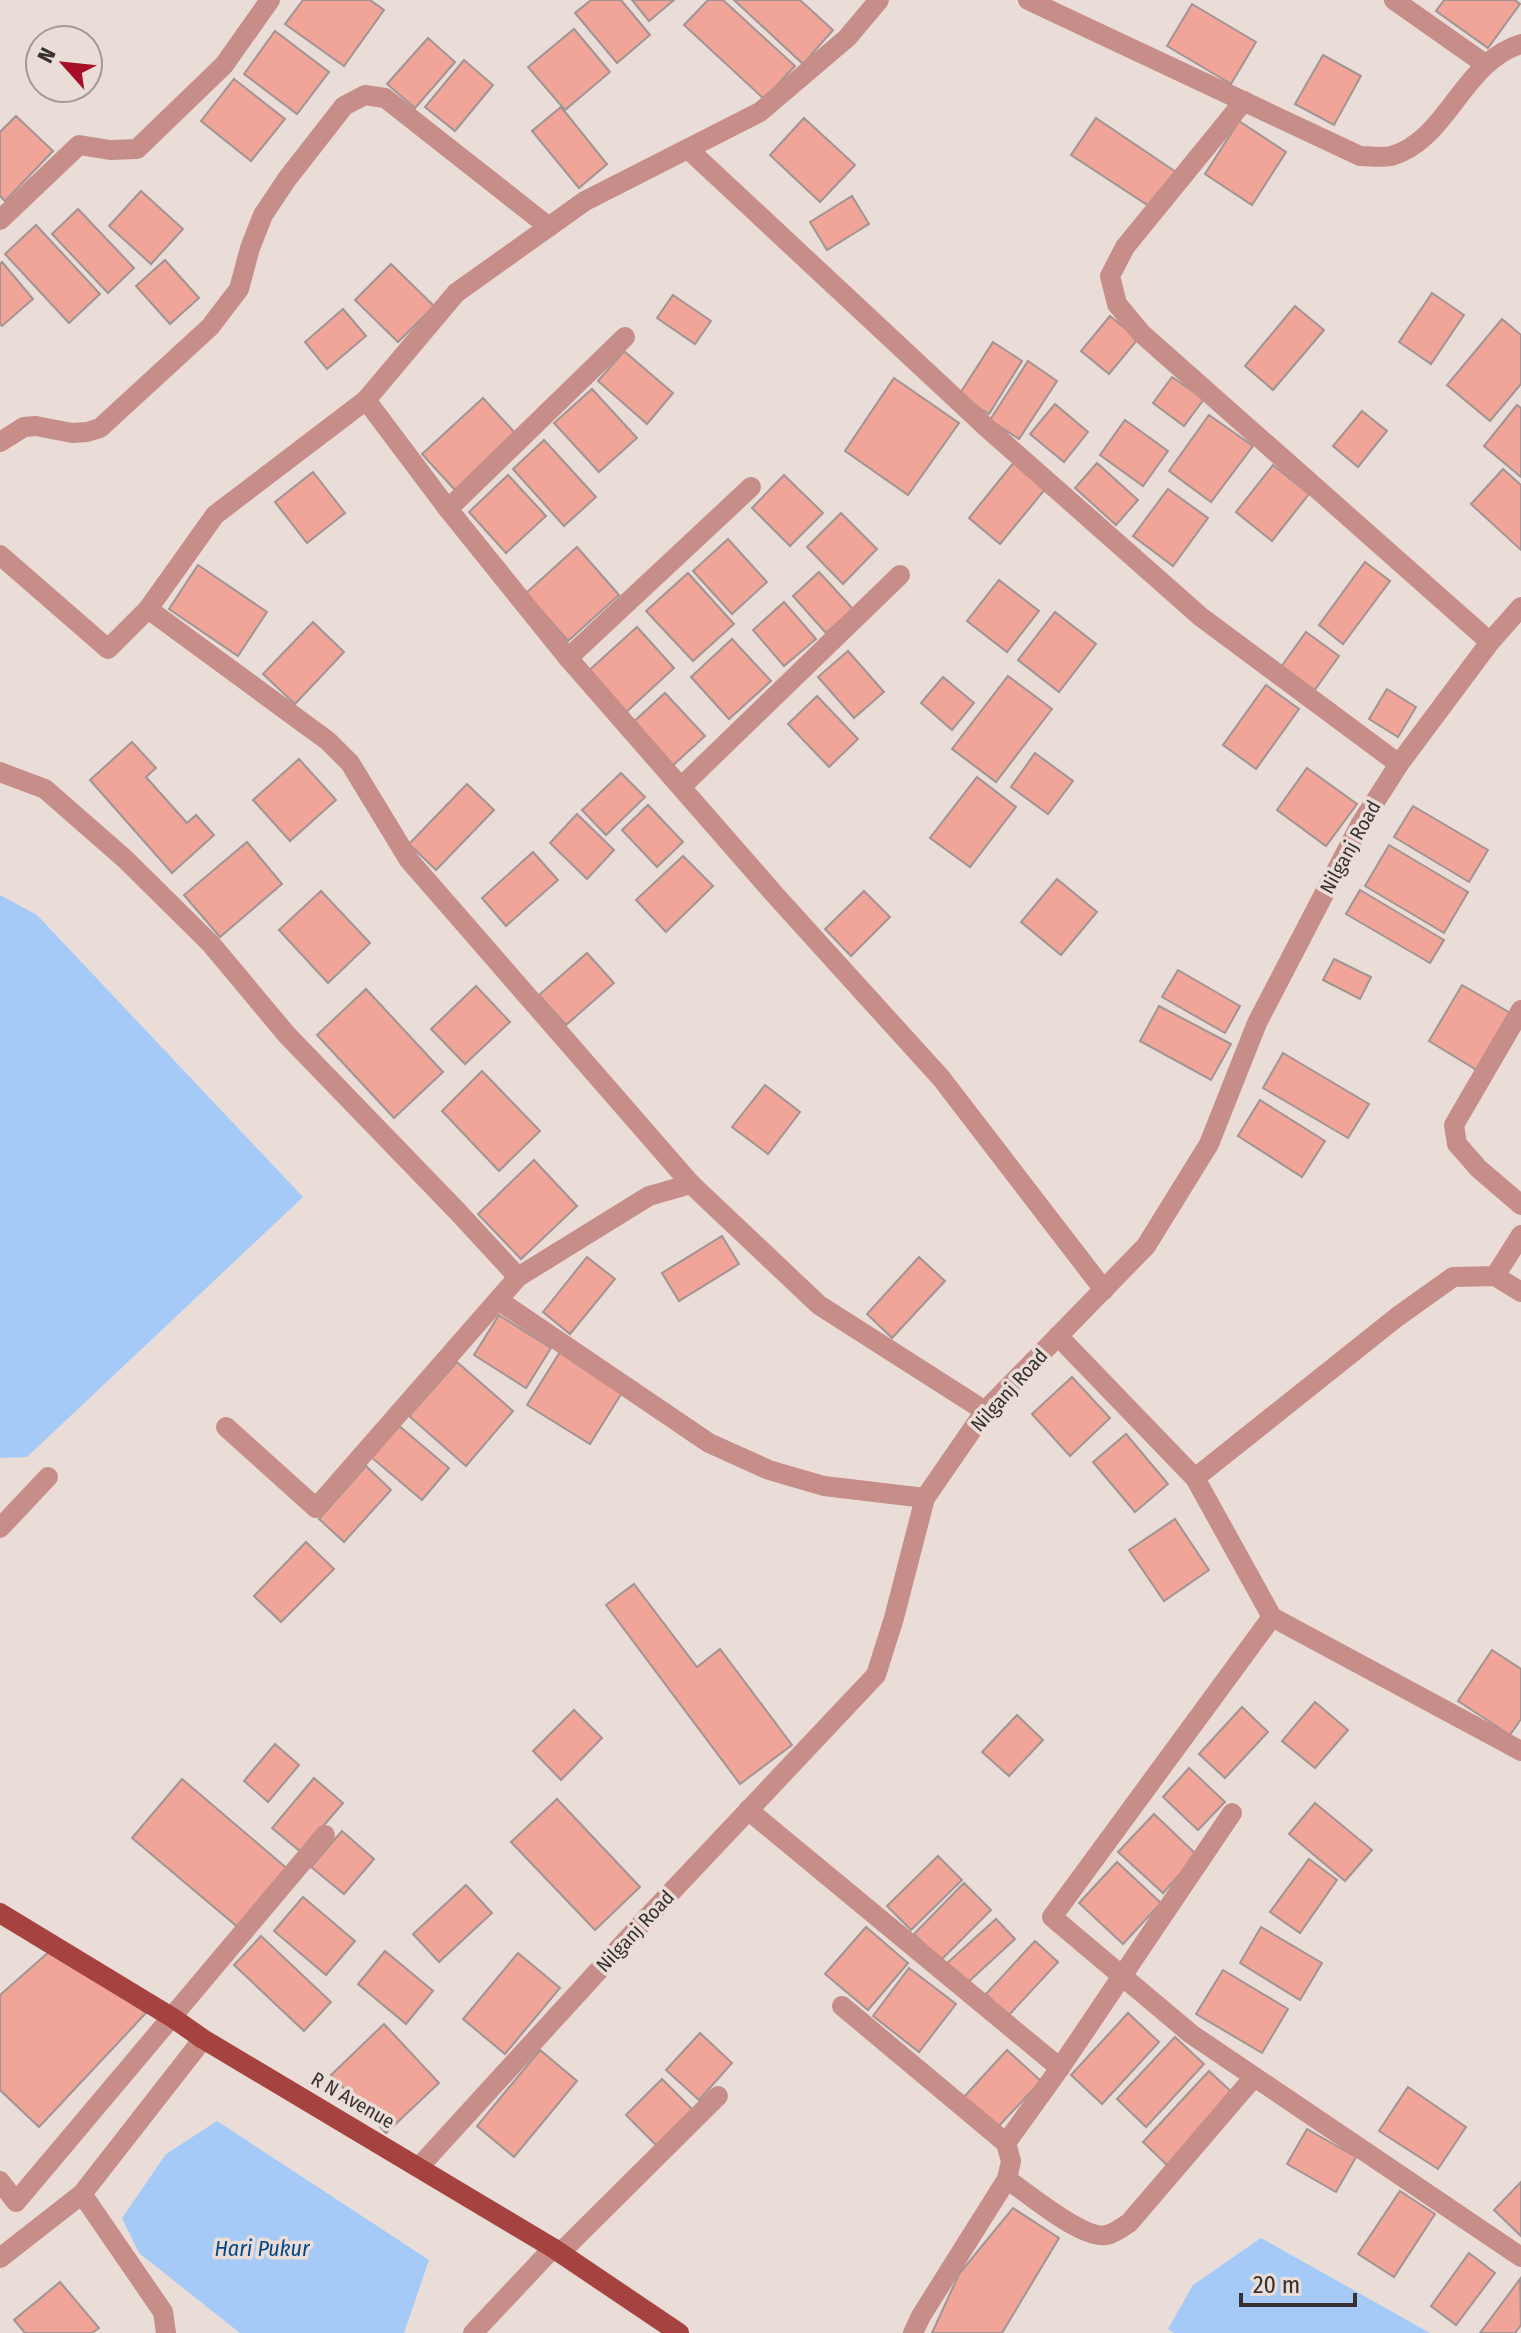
<svg xmlns="http://www.w3.org/2000/svg" width="1521" height="2333" viewBox="0 0 1521 2333" font-family="'Fira Sans Condensed',sans-serif">
	<style>
		.water { fill: #a5caf8 }
		.building { fill: #f1a498; stroke: #a19492; stroke-width: 2 }
		.lines { fill: none; stroke-linecap: round; stroke-linejoin: round }
		.minor { stroke: #c68d89; stroke-width: 20 }
		.major { stroke: #a54341; stroke-width: 20 }
		.labels { text-anchor: middle; stroke-width: 7; stroke-linejoin: round; paint-order: stroke }
		.street-label { font-size: 20px; fill: #373230; stroke: #eaddd7 }
		.water-label { font-size: 22px; font-style: italic; fill: #034889; stroke: #eaddd7 }
	</style>
	<rect width="100%" height="100%" fill="#eaddd7"/>
	<g class="water">
		<polygon points="0,895 37,915 303,1197 27,1457 0,1458"/>
		<polygon points="217,2121 429,2260 404,2333 240,2333 139,2253 122,2218 166,2154"/>
		<polygon points="1261,2238 1430,2333 1174,2333 1168,2329 1193,2285"/>
	</g>
	<g class="building">
		<polygon points="303,0 370,0 384,10 344,66 285,24"/>
		<polygon points="591,0 621,0 650,35 617,63 575,13"/>
		<polygon points="632,0 674,0 649,21"/>
		<polygon points="708,0 723,0 795,66 764,99 684,25"/>
		<polygon points="734,0 800,0 833,30 803,64"/>
		<polygon points="1444,0 1515,0 1520,4 1488,48 1436,11"/>
		<polygon points="1192,4 1256,42 1231,84 1167,46"/>
		<polygon points="574,29 610,72 565,110 528,67"/>
		<polygon points="275,31 329,72 297,114 244,74"/>
		<polygon points="428,38 455,62 415,108 387,84"/>
		<polygon points="1323,55 1361,76 1334,125 1295,104"/>
		<polygon points="464,60 493,85 455,131 425,107"/>
		<polygon points="234,79 285,119 251,161 201,121"/>
		<polygon points="561,107 607,164 579,188 532,131"/>
		<polygon points="16,116 53,151 5,201 0,196 0,132"/>
		<polygon points="804,118 855,165 820,202 770,155"/>
		<polygon points="1096,118 1176,172 1152,208 1071,155"/>
		<polygon points="1239,121 1286,152 1252,205 1205,174"/>
		<polygon points="141,191 183,229 151,264 109,226"/>
		<polygon points="852,196 869,224 827,250 810,222"/>
		<polygon points="78,209 134,268 108,293 52,234"/>
		<polygon points="36,225 100,294 69,323 5,254"/>
		<polygon points="165,260 199,298 170,324 136,286"/>
		<polygon points="2,262 33,299 2,326 0,324 0,264"/>
		<polygon points="391,264 434,306 398,342 355,300"/>
		<polygon points="1432,293 1464,315 1431,364 1399,342"/>
		<polygon points="673,295 711,321 695,344 657,318"/>
		<polygon points="1295,306 1324,330 1273,390 1245,366"/>
		<polygon points="343,309 366,336 327,369 305,342"/>
		<polygon points="1110,316 1138,339 1109,374 1081,351"/>
		<polygon points="1502,319 1521,335 1521,384 1490,421 1447,385"/>
		<polygon points="993,342 1022,361 989,414 959,395"/>
		<polygon points="624,351 673,393 647,424 598,381"/>
		<polygon points="1028,361 1057,381 1019,439 990,420"/>
		<polygon points="1172,377 1204,399 1184,426 1153,403"/>
		<polygon points="894,378 959,423 908,495 845,451"/>
		<polygon points="592,389 637,438 599,472 554,423"/>
		<polygon points="483,398 516,434 455,490 422,454"/>
		<polygon points="1055,404 1088,432 1064,462 1030,434"/>
		<polygon points="1517,405 1521,408 1521,477 1484,446"/>
		<polygon points="1362,411 1387,431 1358,467 1333,446"/>
		<polygon points="1209,415 1253,446 1211,502 1169,471"/>
		<polygon points="1125,420 1168,451 1143,486 1100,455"/>
		<polygon points="544,440 596,497 564,526 513,469"/>
		<polygon points="1015,461 1047,487 1000,544 969,518"/>
		<polygon points="1097,463 1138,500 1116,525 1075,488"/>
		<polygon points="1273,465 1309,494 1272,541 1236,512"/>
		<polygon points="1503,469 1521,485 1521,550 1471,504"/>
		<polygon points="313,472 345,513 307,543 275,502"/>
		<polygon points="508,475 546,516 506,553 469,512"/>
		<polygon points="784,475 823,513 790,546 752,508"/>
		<polygon points="1168,489 1208,518 1173,566 1133,536"/>
		<polygon points="841,513 877,549 843,584 807,547"/>
		<polygon points="728,539 767,582 732,614 693,571"/>
		<polygon points="577,547 619,595 568,641 526,593"/>
		<polygon points="1365,562 1390,581 1343,644 1319,625"/>
		<polygon points="198,565 267,612 238,656 169,609"/>
		<polygon points="819,572 853,609 826,633 793,596"/>
		<polygon points="688,573 734,624 693,661 646,611"/>
		<polygon points="999,580 1039,611 1007,652 967,621"/>
		<polygon points="784,602 816,639 784,666 753,630"/>
		<polygon points="1055,612 1096,644 1059,692 1018,660"/>
		<polygon points="313,622 344,652 295,704 263,674"/>
		<polygon points="637,627 674,668 623,715 586,673"/>
		<polygon points="1306,632 1339,656 1314,691 1281,667"/>
		<polygon points="732,639 771,681 729,719 691,677"/>
		<polygon points="848,651 884,692 854,718 818,677"/>
		<polygon points="1008,676 1052,709 996,782 952,749"/>
		<polygon points="943,677 974,703 952,730 921,703"/>
		<polygon points="1266,685 1299,709 1256,769 1223,745"/>
		<polygon points="1387,689 1416,707 1398,737 1369,719"/>
		<polygon points="665,693 705,736 670,768 631,724"/>
		<polygon points="817,696 858,739 829,767 788,724"/>
		<polygon points="132,742 156,768 146,777 187,823 196,815 214,835 172,873 90,780"/>
		<polygon points="1035,753 1073,781 1048,814 1011,787"/>
		<polygon points="299,759 336,800 290,841 253,800"/>
		<polygon points="1307,768 1357,804 1326,846 1277,810"/>
		<polygon points="621,773 645,797 606,835 582,810"/>
		<polygon points="977,777 1016,807 970,867 930,838"/>
		<polygon points="467,784 494,810 436,870 409,844"/>
		<polygon points="648,805 683,842 657,867 622,830"/>
		<polygon points="1413,806 1488,850 1469,882 1394,837"/>
		<polygon points="577,814 614,850 587,879 550,843"/>
		<polygon points="247,842 282,884 220,937 184,895"/>
		<polygon points="1389,845 1468,892 1444,933 1365,886"/>
		<polygon points="533,852 558,880 506,926 482,898"/>
		<polygon points="683,856 713,886 666,932 636,900"/>
		<polygon points="1057,879 1097,912 1061,955 1021,922"/>
		<polygon points="1360,890 1444,940 1430,963 1346,914"/>
		<polygon points="321,891 370,943 328,983 279,930"/>
		<polygon points="864,891 890,917 851,956 825,929"/>
		<polygon points="587,953 614,983 566,1025 539,995"/>
		<polygon points="1334,959 1371,977 1360,999 1323,980"/>
		<polygon points="1178,970 1240,1006 1225,1033 1162,997"/>
		<polygon points="1462,985 1514,1015 1480,1072 1429,1041"/>
		<polygon points="476,986 510,1022 465,1064 431,1029"/>
		<polygon points="366,989 443,1072 394,1118 317,1035"/>
		<polygon points="1159,1006 1231,1044 1211,1080 1140,1041"/>
		<polygon points="1283,1053 1369,1104 1348,1138 1263,1088"/>
		<polygon points="482,1071 540,1131 499,1171 442,1111"/>
		<polygon points="765,1085 800,1112 768,1154 732,1127"/>
		<polygon points="1260,1100 1325,1141 1302,1177 1238,1136"/>
		<polygon points="534,1160 577,1206 521,1259 478,1214"/>
		<polygon points="722,1236 739,1264 679,1301 662,1273"/>
		<polygon points="587,1257 615,1279 570,1334 543,1312"/>
		<polygon points="919,1257 945,1281 892,1338 867,1314"/>
		<polygon points="499,1315 551,1348 526,1388 474,1355"/>
		<polygon points="560,1352 623,1391 590,1444 527,1405"/>
		<polygon points="457,1362 513,1411 466,1466 409,1416"/>
		<polygon points="1072,1377 1110,1418 1070,1456 1032,1414"/>
		<polygon points="398,1425 449,1468 422,1500 371,1457"/>
		<polygon points="1126,1434 1168,1484 1135,1512 1093,1462"/>
		<polygon points="366,1466 391,1490 344,1542 319,1519"/>
		<polygon points="1175,1519 1209,1570 1164,1601 1129,1550"/>
		<polygon points="306,1542 334,1569 281,1622 254,1596"/>
		<polygon points="634,1584 697,1667 720,1649 792,1745 740,1784 606,1605"/>
		<polygon points="1492,1650 1521,1669 1521,1719 1510,1735 1458,1701"/>
		<polygon points="1315,1702 1348,1730 1315,1768 1282,1741"/>
		<polygon points="1242,1707 1268,1732 1225,1778 1199,1754"/>
		<polygon points="574,1710 602,1738 561,1780 533,1751"/>
		<polygon points="1017,1715 1043,1740 1009,1776 982,1752"/>
		<polygon points="275,1744 299,1765 268,1802 244,1781"/>
		<polygon points="1189,1768 1225,1802 1198,1830 1163,1797"/>
		<polygon points="314,1778 343,1803 301,1852 272,1828"/>
		<polygon points="182,1779 290,1871 240,1929 132,1838"/>
		<polygon points="557,1799 640,1887 595,1930 511,1842"/>
		<polygon points="1315,1803 1372,1850 1345,1881 1289,1834"/>
		<polygon points="1154,1814 1197,1855 1163,1893 1118,1852"/>
		<polygon points="342,1831 374,1859 344,1894 311,1867"/>
		<polygon points="938,1856 962,1880 911,1930 887,1906"/>
		<polygon points="1309,1859 1337,1880 1300,1933 1270,1912"/>
		<polygon points="1117,1862 1161,1903 1123,1944 1079,1903"/>
		<polygon points="964,1883 991,1910 941,1960 914,1934"/>
		<polygon points="466,1885 492,1913 439,1962 413,1934"/>
		<polygon points="303,1897 355,1941 326,1975 274,1931"/>
		<polygon points="996,1919 1015,1939 965,1985 946,1964"/>
		<polygon points="866,1927 908,1963 868,2010 825,1974"/>
		<polygon points="1261,1927 1322,1963 1300,2000 1240,1963"/>
		<polygon points="261,1936 331,2002 304,2031 234,1965"/>
		<polygon points="1035,1941 1058,1962 1008,2016 986,1994"/>
		<polygon points="51,1950 146,2013 39,2127 0,2090 0,1995"/>
		<polygon points="385,1951 433,1991 406,2024 358,1984"/>
		<polygon points="518,1953 560,1988 505,2054 463,2019"/>
		<polygon points="909,1968 956,2004 919,2052 873,2016"/>
		<polygon points="1223,1970 1288,2009 1262,2053 1196,2014"/>
		<polygon points="1128,2013 1159,2042 1102,2104 1071,2075"/>
		<polygon points="384,2024 439,2083 386,2133 331,2075"/>
		<polygon points="700,2033 732,2063 699,2100 666,2070"/>
		<polygon points="1175,2037 1204,2064 1146,2127 1117,2099"/>
		<polygon points="540,2050 577,2081 514,2157 477,2126"/>
		<polygon points="1007,2050 1041,2081 996,2129 963,2098"/>
		<polygon points="1209,2071 1236,2096 1170,2168 1143,2142"/>
		<polygon points="662,2079 694,2111 658,2147 626,2115"/>
		<polygon points="1408,2087 1466,2127 1438,2169 1379,2131"/>
		<polygon points="1307,2129 1356,2157 1336,2192 1287,2164"/>
		<polygon points="1521,2182 1521,2236 1494,2210"/>
		<polygon points="1400,2191 1435,2214 1394,2277 1358,2254"/>
		<polygon points="1013,2208 1059,2238 1002,2333 932,2333 959,2274"/>
		<polygon points="1469,2253 1495,2273 1456,2325 1431,2306"/>
		<polygon points="1520,2279 1521,2325 1515,2333 1480,2333"/>
		<polygon points="60,2282 99,2328 92,2333 25,2333 14,2320"/>
	</g>
	<g class="lines">
		<g class="minor">
			<polyline points="879,0 847,38 760,112 585,201 456,293 366,400 448,509 568,658 776,896 941,1078 1104,1290"/>
			<path d="M1028 0 1360 156C1370 156 1381 158 1391 156 1447 141 1463 61 1521 44"/>
			<polyline points="1394,0 1485,64"/>
			<polyline points="1244,101 1125,247 1110,276 1117,304 1141,333 1490,642"/>
			<polyline points="688,149 986,427 1201,617 1399,764"/>
			<polyline points="0,220 79,145 110,150 137,149 224,65 270,0"/>
			<polyline points="0,442 24,427 36,426 72,433 87,432 100,428 210,327 239,289 250,248 263,215 287,179 344,106 365,95 385,98 549,227"/>
			<polyline points="448,509 625,337"/>
			<polyline points="0,555 108,649 148,609 215,515 366,400"/>
			<polyline points="148,609 328,741 350,763 409,860 691,1184"/>
			<polyline points="568,658 751,487"/>
			<polyline points="0,772 45,789 125,859 211,944 287,1035 458,1212 518,1277 649,1196 691,1184 819,1305 985,1411"/>
			<polyline points="682,786 900,575"/>
			<polyline points="1521,1010 1454,1125 1457,1144 1479,1169 1521,1205"/>
			<polyline points="1495,1276 1521,1235"/>
			<polyline points="498,1300 709,1443 769,1470 824,1486 925,1498"/>
			<polyline points="1058,1336 1195,1478 1397,1317 1453,1277 1495,1276 1521,1292"/>
			<polyline points="226,1427 316,1508 518,1277"/>
			<polyline points="1195,1478 1272,1617 1052,1917 1191,2034 1521,2257"/>
			<polyline points="0,1528 48,1477"/>
			<polyline points="1272,1617 1521,1751"/>
			<polyline points="748,1810 1060,2068"/>
			<polyline points="842,2006 1006,2143 1011,2161 1007,2179 921,2316 913,2333"/>
			<polyline points="1006,2143 1060,2068 1232,1813"/>
			<polyline points="419,2167 642,1923 876,1675 894,1618 925,1498 985,1411 1146,1246 1209,1144 1257,1023 1360,825 1399,764 1490,642 1521,607"/>
			<path d="M1007 2179C1027 2193 1083 2240 1106 2235 1114 2234 1122 2227 1129 2223L1254 2077"/>
			<polyline points="0,2181 16,2202 325,1835"/>
			<polyline points="82,2194 163,2312 166,2333"/>
			<polyline points="560,2253 718,2096"/>
			<polyline points="0,2258 82,2194 203,2039"/>
			<polyline points="473,2333 553,2248"/>
		</g>
		<polyline class="major" points="0,1913 173,2018 203,2039 553,2248 679,2333"/>
	</g>
	<g class="labels">
		<g class="street-label">
			<text transform="translate(1350 847) rotate(-61)" y="7">Nilganj Road</text>
			<text transform="translate(1009 1390) rotate(-48)" y="7">Nilganj Road</text>
			<text transform="translate(635 1931) rotate(-47)" y="7">Nilganj Road</text>
			<text transform="translate(353 2100) rotate(30)" y="7">R N Avenue</text>
		</g>
		<g class="water-label">
			<text x="262" y="2256">Hari Pukur</text>
		</g>
	</g>
	<g transform="translate(64 64) rotate(297)"><circle r="38" fill="#eaddd7" stroke="#a29994" stroke-width="2"/>
	<path d="M0-6L14 30L0 20L-14 30Z" fill="#a70f28"/>
	<text y="-12" font-size="22" font-weight="bold" text-anchor="middle" fill="#373230">N</text>
	</g>
	<path d="M1241 2293v12h114v-12" fill="none" stroke="#373230" stroke-width="4"/>
	<text x="1253" y="2293" font-size="24" fill="#373230" stroke="#eaddd7" stroke-width="6" paint-order="stroke">20 m</text>
</svg>
